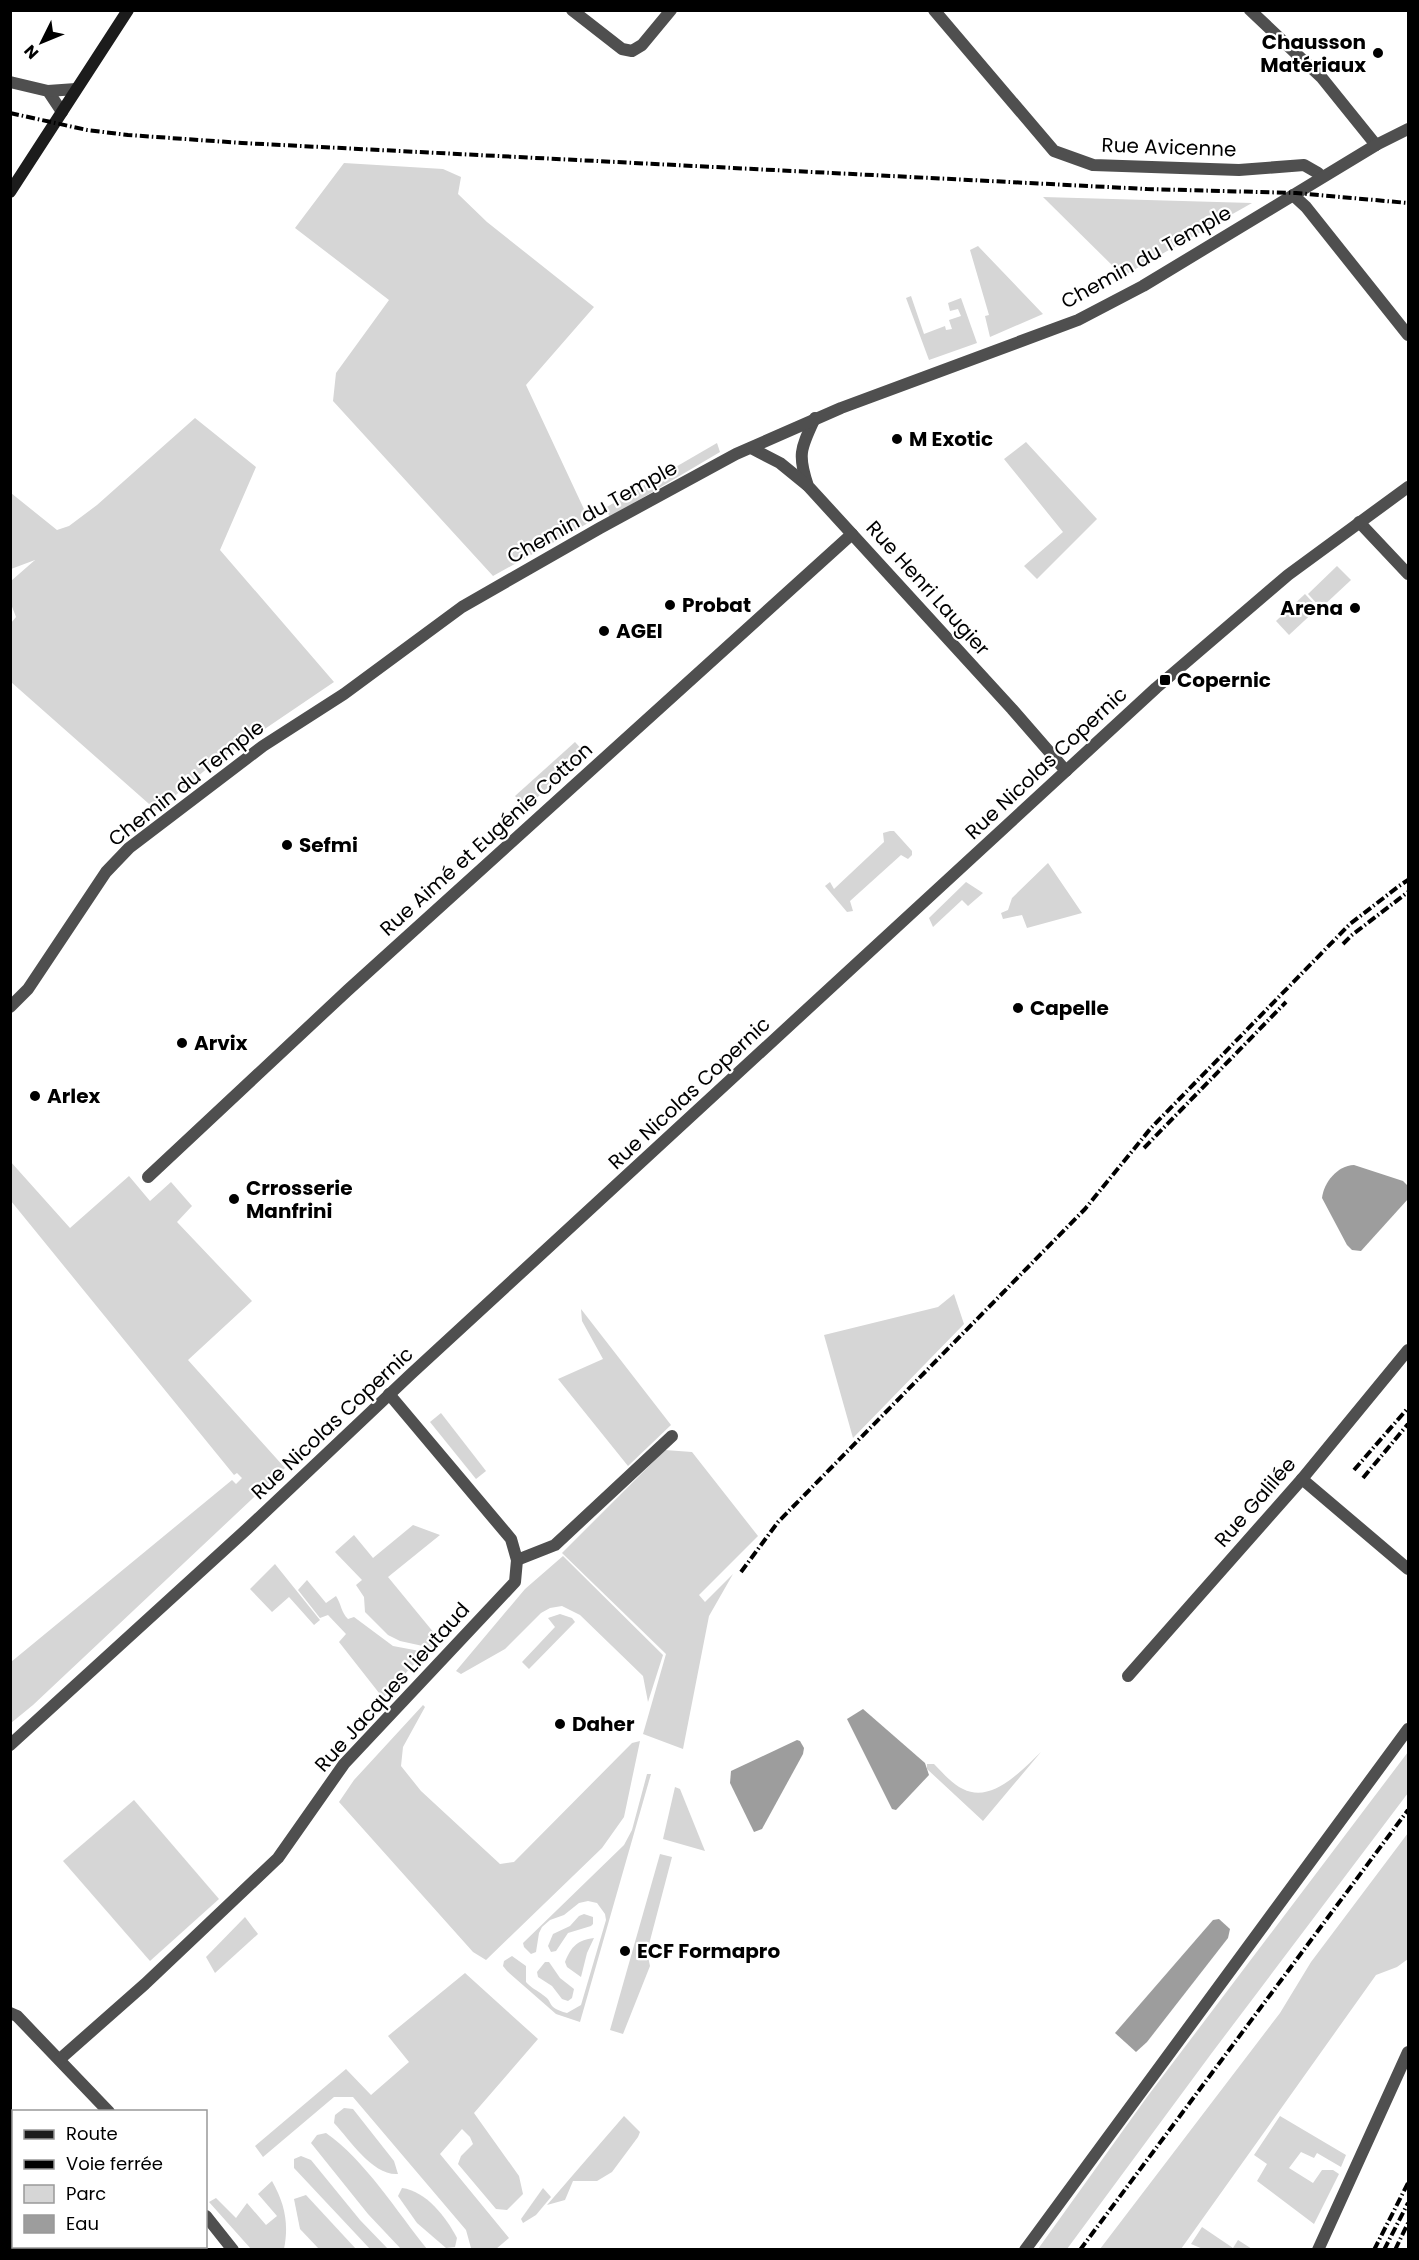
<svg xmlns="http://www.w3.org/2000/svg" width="1419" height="2260" viewBox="0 0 1419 2260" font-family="Poppins,sans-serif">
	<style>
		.green { fill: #d6d6d6 }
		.water { fill: #9d9d9d }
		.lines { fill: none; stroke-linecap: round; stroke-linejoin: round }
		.street { stroke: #4f4f4f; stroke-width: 12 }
		.secondary { stroke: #1c1c1c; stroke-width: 12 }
		.rail { stroke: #000; stroke-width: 4; stroke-dasharray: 9 3 1.5 3; stroke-linecap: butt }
		.poi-dot { fill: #000; stroke: #fff; stroke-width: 2 }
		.labels { text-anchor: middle; stroke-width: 4.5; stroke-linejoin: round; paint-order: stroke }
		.poi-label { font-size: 20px; font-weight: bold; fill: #000; stroke: #fff; text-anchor: start }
		.street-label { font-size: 20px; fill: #000; stroke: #fff }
	</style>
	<rect width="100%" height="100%" fill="#fff"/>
	<g class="green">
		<polygon points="344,163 443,169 461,177 458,194 487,222 594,307 526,385 590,522 493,576 333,401 336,373 389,300 295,228"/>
		<polygon points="1043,197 1252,203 1123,276"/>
		<polygon points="978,246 1043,314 990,337 985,316 989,315 970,250"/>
		<polygon points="911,296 924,334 945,326 946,330 952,329 949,320 961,316 958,309 950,311 948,303 961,298 977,343 929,360 906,298"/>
		<polygon points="195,418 256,467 220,550 334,682 210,766 157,811 11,682 11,623 16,617 11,604 11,581 35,560 11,569 11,493 57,530 69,526 97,505"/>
		<polygon points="1026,442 1097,519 1037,579 1024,566 1063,532 1004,459"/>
		<polygon points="717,443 720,452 610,517 605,508"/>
		<polygon points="1337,566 1351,580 1321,608 1308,594"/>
		<polygon points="1305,594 1318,608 1289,635 1276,621"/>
		<polygon points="575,742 585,753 526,808 515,796"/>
		<polygon points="890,831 894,831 912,851 912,855 908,859 901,855 850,901 853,911 847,912 825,886 830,882 834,889 884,842 883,833"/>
		<polygon points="1048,863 1082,913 1027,928 1022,915 1003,919 1001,913 1008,910 1012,898"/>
		<polygon points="966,882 983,893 968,906 962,900 933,927 929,918"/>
		<polygon points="10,1161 70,1228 129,1176 150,1201 171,1182 192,1206 177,1222 252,1301 188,1360 285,1468 33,1705 11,1723 11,1662 232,1480 236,1484 242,1478 237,1473 234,1475 11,1201"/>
		<polygon points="954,1294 964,1324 853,1438 824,1335 938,1307"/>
		<polygon points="581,1309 671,1425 628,1466 558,1379 603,1359 582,1321"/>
		<polygon points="441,1413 486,1471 476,1479 430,1422"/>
		<polygon points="665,1450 692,1452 758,1536 699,1595 705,1602 733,1574 709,1616 683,1749 643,1734 666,1654 562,1553"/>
		<polygon points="413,1525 440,1535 388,1577 439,1639 432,1648 400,1641 388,1635 365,1612 364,1597 356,1585 362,1580 335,1552 354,1535 373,1558"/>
		<polygon points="563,1556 663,1655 648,1702 643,1676 580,1615 562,1606 550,1608 541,1613 505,1649 461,1674 456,1671 525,1589"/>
		<polygon points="275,1564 320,1620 314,1625 289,1597 272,1612 250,1589"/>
		<path d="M307 1580 326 1603 336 1596C342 1606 341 1612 348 1619L354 1617 393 1646 425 1652 383 1698 339 1642 346 1634 328 1615 320 1618 298 1590Z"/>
		<polygon points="560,1614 572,1618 575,1622 529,1669 522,1662 555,1627 548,1618"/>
		<polygon points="423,1705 425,1707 403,1747 401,1766 421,1791 500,1864 514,1862 632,1743 640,1741 624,1817 602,1848 486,1960 473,1952 339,1802 354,1780"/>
		<path d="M1041 1752 983 1821 927 1769V1764H934C942 1772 952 1784 963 1789 992 1804 1022 1770 1041 1752Z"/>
		<polygon points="1408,1752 1408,1793 1211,2054 1067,2249 1038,2249 1147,2097"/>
		<path d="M647 1774H651L580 2022 556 2014 507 1971 503 1966 504 1961 512 1956 526 1966V1982C531 1988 537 1990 543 1995 555 2003 545 2007 567 2013L581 2005 606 1920 605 1914 597 1903 588 1901 579 1903 564 1915 550 1920 542 1927 539 1933 536 1952 531 1954 524 1947 523 1943 624 1845 632 1830Z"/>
		<polygon points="675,1787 680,1789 705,1851 663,1839"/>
		<polygon points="134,1800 219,1899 150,1961 63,1861"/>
		<polygon points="1408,1833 1408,1959 1397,1967 1376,1975 1181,2249 1100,2249 1280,2013 1311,1962"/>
		<polygon points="660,1854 672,1857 647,1952 650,1966 623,2034 610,2030"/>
		<polygon points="584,1914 593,1917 593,1924 591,1926 568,1933 556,1951 551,1952 548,1946 553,1934 570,1926 579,1916"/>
		<polygon points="245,1917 258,1934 215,1973 206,1957"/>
		<path d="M594 1938 587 1953 581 1977 567 1967 565 1962C571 1947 577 1940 594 1938Z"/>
		<polygon points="545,1962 549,1962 560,1978 574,1989 572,1998 568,2001 562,1999 552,1986 538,1977 537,1972"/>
		<polygon points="465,1973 538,2039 474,2113 519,2176 523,2194 507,2210 496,2209 458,2164 461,2156 473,2144 470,2137 462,2129 440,2154 509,2238 496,2249 469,2249 471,2248 466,2230 353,2097 334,2097 263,2157 255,2146 346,2069 371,2095 409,2062 388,2036"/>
		<path d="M344 2108 353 2109 394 2161 398 2174C373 2176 350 2140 334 2123L335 2115Z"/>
		<polygon points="624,2116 640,2132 638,2137 612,2172 597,2181 573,2181 565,2200 547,2205"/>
		<polygon points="1280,2116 1346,2155 1341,2167 1317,2153 1314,2158 1301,2152 1289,2168 1313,2183 1322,2170 1333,2170 1339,2174 1314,2224 1257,2181 1267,2164 1254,2155"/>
		<path d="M326 2133C364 2159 398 2213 427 2249H401L368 2214 311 2143 317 2135Z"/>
		<polygon points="301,2156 311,2160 360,2220 388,2249 370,2249 294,2168 294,2159"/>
		<path d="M272 2181C285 2204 289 2224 284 2249H251L209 2202 216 2198 236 2218 247 2203 266 2225 277 2216 258 2194Z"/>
		<path d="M402 2188C426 2191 446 2217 457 2238L455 2247 446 2248 417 2223 398 2196Z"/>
		<polygon points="543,2188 551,2197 536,2215 523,2223 521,2219"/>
		<polygon points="306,2195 356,2249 319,2249 300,2229 294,2199"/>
		<polygon points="1202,2227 1233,2248 1238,2240 1252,2249 1203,2249 1191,2244"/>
	</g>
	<g class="water">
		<path d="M1354 1165 1403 1181 1408 1186V1199L1361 1251 1352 1250 1347 1245 1322 1198C1324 1182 1337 1166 1354 1165Z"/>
		<polygon points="863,1709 925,1763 929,1775 896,1810 892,1809 847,1719"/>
		<polygon points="797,1740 800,1741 804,1748 803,1754 762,1829 754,1832 730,1783 731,1771"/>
		<polygon points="1219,1919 1230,1929 1228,1938 1147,2042 1136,2052 1115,2033 1213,1920"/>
	</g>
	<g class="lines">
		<g class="street">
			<polyline points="572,10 622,49 632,51 642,45 671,10"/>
			<polyline points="934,10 1054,151 1093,165 1239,170 1304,165 1318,173 1322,177"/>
			<polyline points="1250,10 1322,78 1376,145"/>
			<polyline points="10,82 48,91 62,112"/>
			<polyline points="48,91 76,89"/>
			<polyline points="1293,195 1306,207 1408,335"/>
			<path d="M815 418C801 448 797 454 808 486L1012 709 1066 771"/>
			<polyline points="751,448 780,463 807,485"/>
			<polyline points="1359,522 1408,574"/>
			<polyline points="10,1007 28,989 106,872 129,848 263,746 344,694 462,607 600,528 736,454 841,408 1078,320 1143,286 1376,145 1408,129"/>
			<polyline points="148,1177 348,990 852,534"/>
			<polyline points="1302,1479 1408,1569"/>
			<polyline points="517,1560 555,1545 672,1436"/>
			<polyline points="1128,1676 1302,1479 1408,1350"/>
			<polyline points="10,1745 247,1529 411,1374 1156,688 1288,575 1408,487"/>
			<polyline points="10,2013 17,2016 109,2112"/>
			<polyline points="60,2059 145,1984 278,1858 344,1764 515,1582 517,1560 511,1539 389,1394"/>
			<polyline points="206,2216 233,2250"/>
			<polyline points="1025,2250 1408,1729"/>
			<polyline points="1318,2250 1408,2052"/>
		</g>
		<polyline class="secondary" points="10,192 128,10"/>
		<g class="rail">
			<polyline points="10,113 87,130 128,135 242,143 1147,189 1296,193 1408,203"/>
			<polyline points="1343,944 1352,935 1408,892"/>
			<polyline points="1144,1148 1286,1002"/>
			<polyline points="1354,1470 1408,1408"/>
			<polyline points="1363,1478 1408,1424"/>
			<polyline points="741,1572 778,1522 1085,1209 1151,1128 1350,924 1399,886 1408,880"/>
			<polyline points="1080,2250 1408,1810"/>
			<polyline points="1374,2250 1408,2183"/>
			<polyline points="1384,2250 1408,2203"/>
			<polyline points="1395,2250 1408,2223"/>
		</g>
	</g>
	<g class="poi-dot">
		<circle cx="1378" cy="53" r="6"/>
		<circle cx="897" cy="439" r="6"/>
		<circle cx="670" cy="605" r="6"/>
		<circle cx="1355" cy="608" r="6"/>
		<circle cx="604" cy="631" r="6"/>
		<rect x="1159" y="674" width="12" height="12" rx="3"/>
		<circle cx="287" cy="845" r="6"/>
		<circle cx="1018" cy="1008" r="6"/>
		<circle cx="182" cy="1043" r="6"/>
		<circle cx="35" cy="1096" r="6"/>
		<circle cx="234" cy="1199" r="6"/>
		<circle cx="560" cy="1724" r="6"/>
		<circle cx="625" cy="1951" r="6"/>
	</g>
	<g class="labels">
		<g class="poi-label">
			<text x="1366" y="49" text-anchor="end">Chausson<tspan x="1366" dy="23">Matériaux</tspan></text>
			<text x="909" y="446">M Exotic</text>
			<text x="682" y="612">Probat</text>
			<text x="1343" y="615" text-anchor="end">Arena</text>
			<text x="616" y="638">AGEI</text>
			<text x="1177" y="687">Copernic</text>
			<text x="299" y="852">Sefmi</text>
			<text x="1030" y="1015">Capelle</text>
			<text x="194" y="1050">Arvix</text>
			<text x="47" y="1103">Arlex</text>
			<text x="246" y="1195">Crrosserie<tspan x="246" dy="23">Manfrini</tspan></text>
			<text x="572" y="1731">Daher</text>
			<text x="637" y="1958">ECF Formapro</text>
		</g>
		<g class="street-label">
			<text transform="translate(1169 147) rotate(2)" y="7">Rue Avicenne</text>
			<text transform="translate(1146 257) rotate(-29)" y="7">Chemin du Temple</text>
			<text transform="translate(592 512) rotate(-29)" y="7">Chemin du Temple</text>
			<text transform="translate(928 588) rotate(48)" y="7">Rue Henri Laugier</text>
			<text transform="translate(1046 763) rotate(-43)" y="7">Rue Nicolas Copernic</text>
			<text transform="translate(186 783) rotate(-38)" y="7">Chemin du Temple</text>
			<text transform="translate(486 839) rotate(-42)" y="7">Rue Aimé et Eugénie Cotton</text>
			<text transform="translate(689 1093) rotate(-43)" y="7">Rue Nicolas Copernic</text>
			<text transform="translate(332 1423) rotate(-43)" y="7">Rue Nicolas Copernic</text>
			<text transform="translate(1255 1502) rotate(-49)" y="7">Rue Galilée</text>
			<text transform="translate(392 1687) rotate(-48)" y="7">Rue Jacques Lieutaud</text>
		</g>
	</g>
	<rect width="1419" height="2260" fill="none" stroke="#000000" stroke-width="24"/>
	<rect x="12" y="2110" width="195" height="138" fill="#ffffff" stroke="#999999" stroke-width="1.5"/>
	<rect x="24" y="2130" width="30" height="9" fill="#1c1c1c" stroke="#999999" stroke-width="1.5"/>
	<text x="66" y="2140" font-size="18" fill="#000000">Route</text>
	<rect x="24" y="2160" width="30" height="9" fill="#000000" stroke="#999999" stroke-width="1.5"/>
	<text x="66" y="2170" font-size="18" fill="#000000">Voie ferrée</text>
	<rect x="24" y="2185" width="30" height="18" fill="#d6d6d6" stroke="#999999" stroke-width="1.5"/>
	<text x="66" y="2200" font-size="18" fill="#000000">Parc</text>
	<rect x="24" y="2215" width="30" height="18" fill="#9d9d9d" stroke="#999999" stroke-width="1.5"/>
	<text x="66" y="2230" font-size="18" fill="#000000">Eau</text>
	<g transform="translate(42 42) rotate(227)" stroke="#ffffff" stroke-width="4.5" paint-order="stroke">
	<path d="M0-4.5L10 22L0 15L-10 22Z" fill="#000000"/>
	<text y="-9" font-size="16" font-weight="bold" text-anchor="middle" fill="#000000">N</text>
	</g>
</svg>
